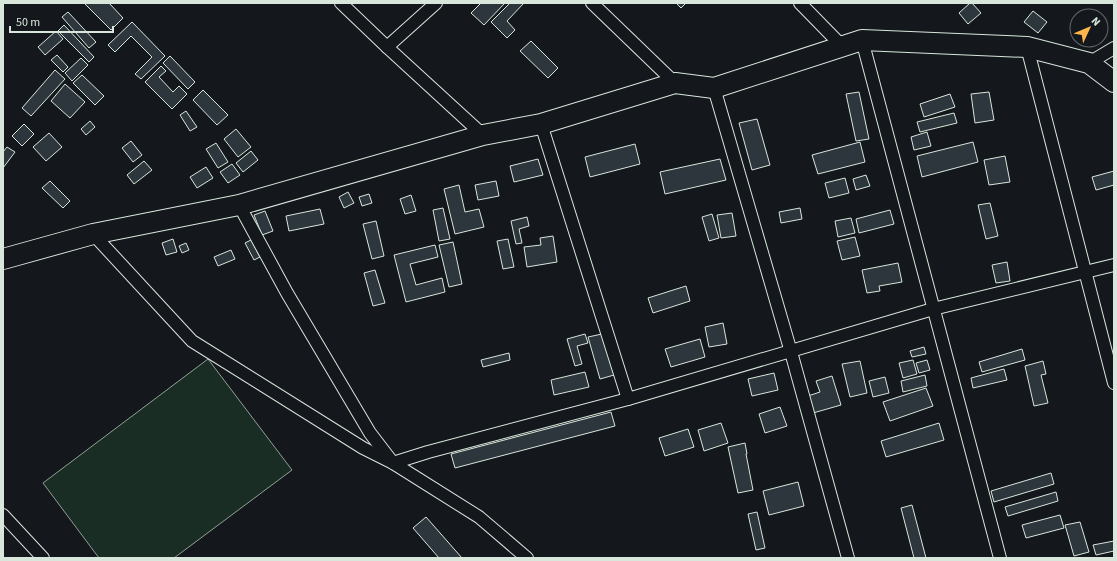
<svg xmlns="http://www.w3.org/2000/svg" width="1117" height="561" viewBox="0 0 1117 561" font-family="'Source Sans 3',sans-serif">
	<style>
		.green { fill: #1a2d24; stroke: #939e99 }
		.building { fill: #2c363c; stroke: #d8e6dc }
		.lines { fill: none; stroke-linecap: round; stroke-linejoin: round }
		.minor-casing { stroke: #d8e6dc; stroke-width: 14 }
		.primary-casing { stroke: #d8e6dc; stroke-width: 22 }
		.minor { stroke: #14181c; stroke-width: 12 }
		.primary { stroke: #14181c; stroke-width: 20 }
	</style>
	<rect width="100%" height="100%" fill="#14181c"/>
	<polygon class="green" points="208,359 292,470 174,558 99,558 43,483"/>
	<g class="building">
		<polygon points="84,3 109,3 123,18 111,30"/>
		<polygon points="481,3 505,3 484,25 471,13"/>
		<polygon points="510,3 524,3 507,21 515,30 507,38 491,22"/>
		<polygon points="676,3 686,3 681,8"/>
		<polygon points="970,3 972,3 981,13 968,24 959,13"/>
		<polygon points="1033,11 1047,22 1038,33 1024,22"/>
		<polygon points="68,12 96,42 89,48 62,17"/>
		<polygon points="132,22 165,56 141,79 135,74 152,57 131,36 115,52 108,45"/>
		<polygon points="64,25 94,57 89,62 58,31"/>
		<polygon points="56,31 63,39 45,55 38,47"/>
		<polygon points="531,41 558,68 548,78 520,51"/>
		<polygon points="57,55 68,67 63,72 51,60"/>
		<polygon points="170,56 195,82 188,89 163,63"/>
		<polygon points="81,58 88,65 72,81 65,73"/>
		<polygon points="161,66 166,71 159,77 173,92 179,86 187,94 172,109 145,82"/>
		<polygon points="55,70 65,79 31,116 22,108"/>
		<polygon points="82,75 104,96 95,105 73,83"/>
		<polygon points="65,84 85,102 70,118 51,101"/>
		<polygon points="203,90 228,115 217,125 193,100"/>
		<polygon points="859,92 869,139 856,141 846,94"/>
		<polygon points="989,92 994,120 975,123 971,94"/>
		<polygon points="950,94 955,107 924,117 920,104"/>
		<polygon points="186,111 197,127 190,131 180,115"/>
		<polygon points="954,113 957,123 920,132 917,122"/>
		<polygon points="757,119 770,165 752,170 739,123"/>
		<polygon points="90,121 95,127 86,135 81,129"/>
		<polygon points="24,124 34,134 22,146 12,136"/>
		<polygon points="236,129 251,147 238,157 224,139"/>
		<polygon points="927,132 931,146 914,150 911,137"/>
		<polygon points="49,133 62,147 46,161 33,147"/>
		<polygon points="131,141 142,155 133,162 122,148"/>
		<polygon points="860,142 865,162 818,174 812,155"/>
		<polygon points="973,142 978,162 922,177 917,156"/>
		<polygon points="216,143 228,162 218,168 206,149"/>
		<polygon points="635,144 640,164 590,177 585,157"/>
		<polygon points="7,147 15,152 3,168 3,152"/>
		<polygon points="251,151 258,160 243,172 236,163"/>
		<polygon points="1005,156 1010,182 989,185 984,160"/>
		<polygon points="538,159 543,175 514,182 510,166"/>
		<polygon points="720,159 726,180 665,194 660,172"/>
		<polygon points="144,161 152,170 134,184 127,175"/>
		<polygon points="232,164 240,175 228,183 220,172"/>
		<polygon points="206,167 213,178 197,188 190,177"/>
		<polygon points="1114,171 1114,185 1096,190 1092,177"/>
		<polygon points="866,175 870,186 856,190 853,179"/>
		<polygon points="845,178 849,193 829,198 825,183"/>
		<polygon points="50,181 70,201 63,208 42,188"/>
		<polygon points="496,181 499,196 478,200 475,185"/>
		<polygon points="459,185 465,212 479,209 484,227 455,234 444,189"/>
		<polygon points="348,192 354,203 344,208 339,197"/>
		<polygon points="369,194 372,203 362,206 359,197"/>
		<polygon points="411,195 416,211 405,214 400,199"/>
		<polygon points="990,203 998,236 986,239 978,205"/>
		<polygon points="443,208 450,239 439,241 433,210"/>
		<polygon points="800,208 802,219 781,223 779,212"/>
		<polygon points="320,209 324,224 289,231 286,216"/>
		<polygon points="890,210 894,224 859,233 856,219"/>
		<polygon points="265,211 273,231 262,235 254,215"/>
		<polygon points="732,213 736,236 721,238 717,215"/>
		<polygon points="712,214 719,238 709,241 702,217"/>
		<polygon points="527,217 529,226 519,229 522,243 516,244 511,221"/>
		<polygon points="851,218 855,233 838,237 835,221"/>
		<polygon points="376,221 384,256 372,259 363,224"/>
		<polygon points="553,236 557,262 527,267 524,247 541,245 540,238"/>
		<polygon points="855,237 860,256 842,260 837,241"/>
		<polygon points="173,239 177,252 166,255 162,243"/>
		<polygon points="508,239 514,267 503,269 497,241"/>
		<polygon points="251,240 260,257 254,260 245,243"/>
		<polygon points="453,242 462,284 449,287 439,245"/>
		<polygon points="186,243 189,250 182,253 179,246"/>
		<polygon points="435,245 438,257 410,264 416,285 442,278 445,292 406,302 394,255"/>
		<polygon points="231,250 235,259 218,266 214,257"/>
		<polygon points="1007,262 1010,281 996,283 992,265"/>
		<polygon points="898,263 902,282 879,286 880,291 867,293 862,270"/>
		<polygon points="375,270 385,303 373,306 364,273"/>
		<polygon points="686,286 690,301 653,313 648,298"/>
		<polygon points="723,323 727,344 709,347 705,327"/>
		<polygon points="585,334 588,343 577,346 582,364 575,366 567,339"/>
		<polygon points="602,334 614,375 600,379 588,337"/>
		<polygon points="700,339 705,357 671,367 665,349"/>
		<polygon points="924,347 926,354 912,357 910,351"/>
		<polygon points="1022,349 1025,360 982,372 979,362"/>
		<polygon points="509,353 510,360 483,367 481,360"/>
		<polygon points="913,360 917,374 903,378 899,363"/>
		<polygon points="927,360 930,370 919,373 916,363"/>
		<polygon points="860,361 867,393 850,397 842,364"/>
		<polygon points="1043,361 1046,374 1041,375 1048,403 1034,406 1025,366"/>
		<polygon points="1004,369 1007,380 973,388 971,378"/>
		<polygon points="585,372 589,387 554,395 551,380"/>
		<polygon points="774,373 778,390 752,396 748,379"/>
		<polygon points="925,375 927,386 903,392 901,381"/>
		<polygon points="832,376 841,405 813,413 808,396 820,392 816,381"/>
		<polygon points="885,377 889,393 873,397 869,381"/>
		<polygon points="926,388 933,406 890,421 883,402"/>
		<polygon points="780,407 787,426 765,433 759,414"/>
		<polygon points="611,412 615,426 455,468 451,454"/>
		<polygon points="721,423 728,443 704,451 698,430"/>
		<polygon points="939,423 944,440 886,457 881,441"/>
		<polygon points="688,429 694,447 665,456 659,438"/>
		<polygon points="745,443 747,454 746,454 753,490 738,493 728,447"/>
		<polygon points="1051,473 1054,484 994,502 991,491"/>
		<polygon points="798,482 804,506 769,515 763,491"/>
		<polygon points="1056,492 1058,501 1008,516 1005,507"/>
		<polygon points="912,505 926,558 914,558 901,508"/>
		<polygon points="757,512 765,548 756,550 748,514"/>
		<polygon points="1060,515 1064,528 1026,538 1022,525"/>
		<polygon points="426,517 462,558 439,558 413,528"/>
		<polygon points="1080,522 1089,552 1074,556 1065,525"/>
		<polygon points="1114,541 1114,551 1096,555 1093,545"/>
	</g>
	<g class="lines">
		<defs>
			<g id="minor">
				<polyline points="341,3 387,47 483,135"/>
				<polyline points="592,3 675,83"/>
				<polyline points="800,3 842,46"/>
				<polyline points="862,40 1000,558"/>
				<polyline points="387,47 436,3"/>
				<polyline points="1027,47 1114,383"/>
				<polyline points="1089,63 1114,48"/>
				<polyline points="714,88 791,352 848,558"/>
				<polyline points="541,124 628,399 933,309 1114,265"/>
				<polyline points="239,205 287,293 370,433 393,463 428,452 628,399"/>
				<polyline points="93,234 192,341 363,448 393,463 479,517 527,558"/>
				<polyline points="3,515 43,558"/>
			</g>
			<polyline id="primary" points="3,259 93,234 239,205 483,135 541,124 675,83 714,88 862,40 1027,47 1089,63 1114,82"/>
		</defs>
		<use href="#minor" class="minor-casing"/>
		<use href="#primary" class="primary-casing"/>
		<use href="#minor" class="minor"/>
		<use href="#primary" class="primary"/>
	</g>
	<rect width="1117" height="561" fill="none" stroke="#d8e6dc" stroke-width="8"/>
	<g transform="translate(1089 28) rotate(46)"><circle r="19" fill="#14181c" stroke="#626a69"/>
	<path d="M0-3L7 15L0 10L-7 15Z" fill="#ffb74d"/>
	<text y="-6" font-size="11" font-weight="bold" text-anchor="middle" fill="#d8e6dc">N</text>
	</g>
	<path d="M10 26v6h103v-6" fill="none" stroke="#d8e6dc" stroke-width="2"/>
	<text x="16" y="26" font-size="12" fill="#d8e6dc" stroke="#14181c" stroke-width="3" paint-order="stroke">50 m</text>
</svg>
